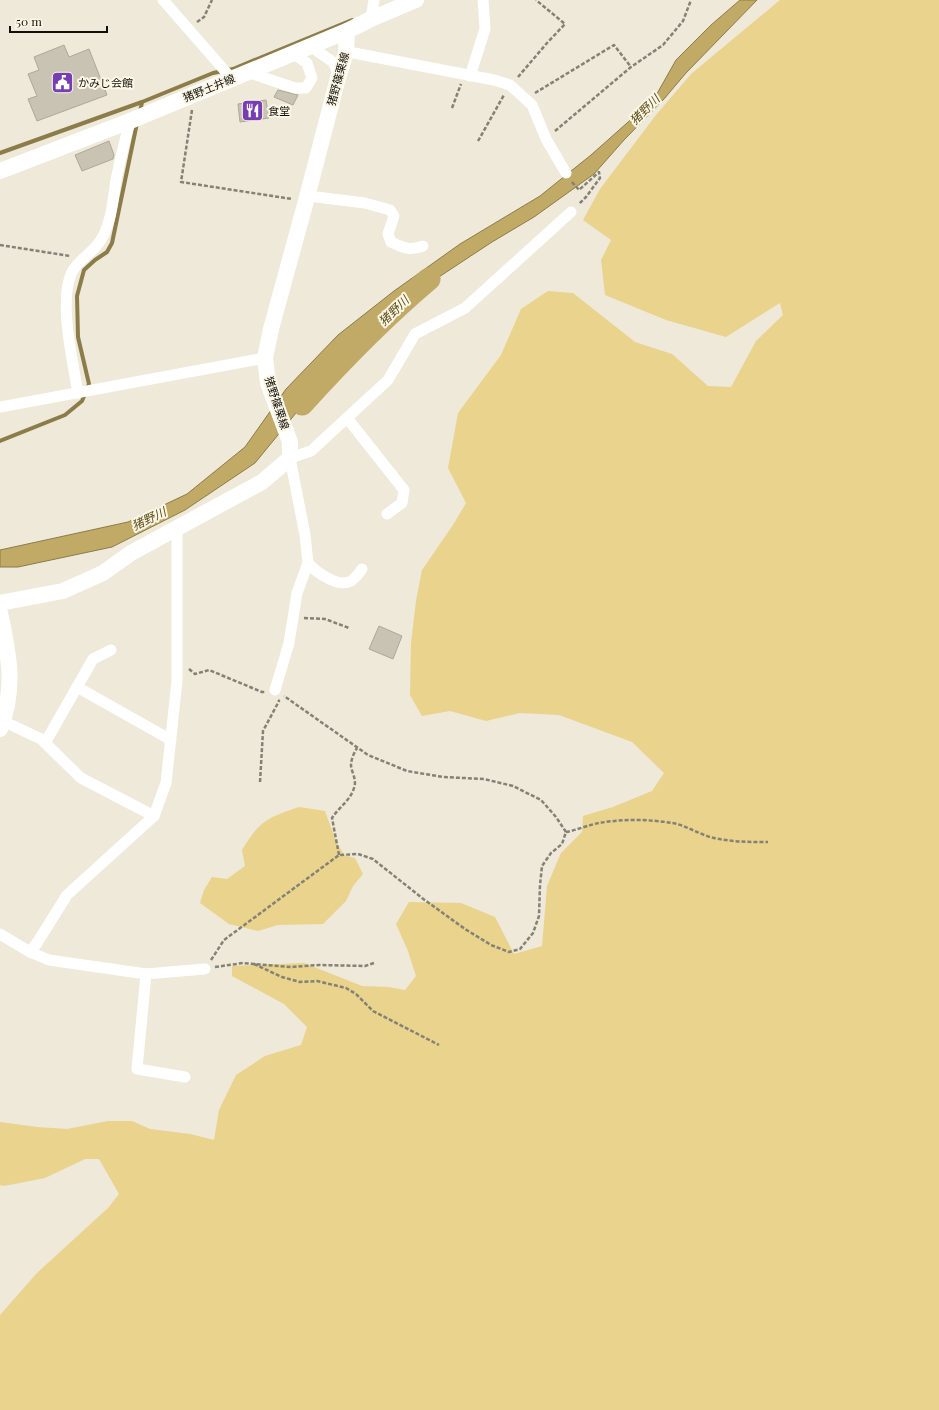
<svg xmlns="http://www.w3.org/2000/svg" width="939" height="1410" viewBox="0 0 939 1410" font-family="'Playfair Display','Noto Sans JP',serif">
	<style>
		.green { fill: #e9d38d }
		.water { fill: #c0aa65; stroke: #8b7c49 }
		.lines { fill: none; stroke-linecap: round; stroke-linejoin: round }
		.stream { stroke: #8b7c49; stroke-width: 4 }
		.river { stroke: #c0aa65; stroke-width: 23 }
		.building { fill: #c8c3b2; stroke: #ada898 }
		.path { stroke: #848175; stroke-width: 2.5; stroke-dasharray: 4 2; stroke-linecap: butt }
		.minor { stroke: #fff; stroke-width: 11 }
		.secondary { stroke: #fff; stroke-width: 16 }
		.labels { text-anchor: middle; stroke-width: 4; stroke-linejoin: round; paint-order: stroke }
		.street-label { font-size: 11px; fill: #100f09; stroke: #fbf6e5 }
		.poi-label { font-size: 11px; fill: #100f09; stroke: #fbf6e5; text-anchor: start }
		.water-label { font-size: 12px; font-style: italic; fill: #5e4f19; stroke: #fbf6e5 }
	</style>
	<rect width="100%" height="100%" fill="#eee9d8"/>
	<g class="green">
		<polygon points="780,0 939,0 939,1410 0,1410 0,1315 37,1273 108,1208 119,1194 99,1159 85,1159 45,1178 4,1186 0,1185 0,1122 37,1127 67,1129 108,1121 132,1121 150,1129 190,1134 214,1140 219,1110 236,1075 265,1056 301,1045 307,1027 284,1004 232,976 232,966 304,963 362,986 388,987 405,990 416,976 408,951 396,924 409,902 461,903 495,917 514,954 542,946 547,886 561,853 582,832 583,816 613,807 652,791 664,773 632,742 559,715 520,713 486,721 450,711 422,716 410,695 411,643 416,601 422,570 453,525 466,503 448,468 458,413 501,355 521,309 548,291 573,293 635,342 672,354 708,386 731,387 756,341 783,315 780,303 726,337 666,320 605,295 601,260 611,240 583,220 600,189 656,115 691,74"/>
		<path d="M299 807 325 811 336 841 344 855 355 858 363 874 353 886 346 901 323 924 278 925 258 931 229 924 200 903 204 890 212 877 227 879 245 866 242 850C259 821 269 817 299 807Z"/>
	</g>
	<polygon class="water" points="740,0 757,0 686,73 664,99 624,140 594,174 534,217 492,242 407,298 323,380 255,463 185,510 112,547 18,567 0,567 0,550 128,522 187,494 245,447 286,389 338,335 394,291 460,244 540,196 591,155 654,99 676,60 711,25"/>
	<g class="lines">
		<g class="stream">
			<polyline points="140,112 142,102 213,73 233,69 352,20"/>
			<polyline points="0,153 142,102"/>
			<polyline points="0,441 65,415 82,401 89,384 78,337 77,296 84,270 95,260 107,252 112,243 137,123"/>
		</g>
		<path class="river" d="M302 404C341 361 385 316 429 279"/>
	</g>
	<g class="building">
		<polygon points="64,45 69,57 89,49 107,95 37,121 28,99 37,96 28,74 39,70 34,57"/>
		<polygon points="278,90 298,95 293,105 274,97"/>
		<polygon points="266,100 269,118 240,122 238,104"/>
		<polygon points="109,141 114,155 113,159 82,171 75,155"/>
		<polygon points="379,626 402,636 393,659 369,649"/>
	</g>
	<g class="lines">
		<g class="path">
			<polyline points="197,22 204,17 212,0"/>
			<polyline points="518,77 547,43 565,24 536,0"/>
			<polyline points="535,93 614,45 631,67"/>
			<polyline points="452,108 461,84"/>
			<polyline points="192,110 181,182 292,199"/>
			<polyline points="555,131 631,67 663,45 683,21 691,0"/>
			<polyline points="478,141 504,95"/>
			<polyline points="572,182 579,190 599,172 600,178 586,197 579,204"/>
			<polyline points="0,245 70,256"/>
			<polyline points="304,618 325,619 349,628"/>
			<polyline points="189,669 195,674 209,670 262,692 265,692"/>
			<polyline points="260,782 263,731 279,701 278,700"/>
			<path d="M566 832C577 830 588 825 599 823 622 819 649 819 672 823 685 825 697 833 710 837 729 842 748 842 768 842"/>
			<path d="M339 855 332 818C339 807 350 801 354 788 357 780 352 773 351 766 351 759 354 753 357 748"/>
			<polyline points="211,960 224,940 339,855 358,854 373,859 422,898 465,929 491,945 509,952 520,949 533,933 539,916 540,885 542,866 551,853 562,844 566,832 556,817 541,800 513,786 484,779 443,777 407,771 368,755 284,696"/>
			<polyline points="254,964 282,977 300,982 317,981 346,988 356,994 373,1011 439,1045"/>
			<polyline points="215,967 243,963 291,967 319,965 365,966 374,963"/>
		</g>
		<g class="minor">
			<polyline points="163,0 232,79"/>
			<polyline points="371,19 374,0"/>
			<polyline points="310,46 333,62 339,74"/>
			<polyline points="346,53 354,53 494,80 510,85 532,105 546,139 566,173"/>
			<polyline points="247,72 295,88 306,88 312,78 307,63 292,53"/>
			<polyline points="470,76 485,29 483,0"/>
			<path d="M308 196 365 203 390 210 394 216 388 234 391 242C404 248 409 251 423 246"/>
			<path d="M78 393C73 362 58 300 72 272 79 258 96 252 103 236 112 219 113 198 116 180 120 160 125 140 130 121"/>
			<polyline points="0,407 265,358"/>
			<polyline points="347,418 404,490 402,503 387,514"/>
			<path d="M308 563C317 573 338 588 351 581 356 578 359 573 362 569"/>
			<polyline points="77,687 171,740"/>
			<polyline points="275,690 289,643 297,593 308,563 305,535 290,458 311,451 388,380 415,334 465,308 571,212"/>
			<polyline points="3,721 41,739 81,778 154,816"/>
			<polyline points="45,743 93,659 111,650"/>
			<polyline points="0,934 30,952 37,943 67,895 154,816 166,783 177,681 177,528"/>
			<polyline points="30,952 49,960 146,974 205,969"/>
			<polyline points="146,974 137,1069 185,1077"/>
		</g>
		<g class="secondary">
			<polyline points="0,171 130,121 347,31 371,19 416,0"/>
			<polyline points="0,603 63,591 103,573 131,553 262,482 290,458 290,442 268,383 265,358 271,329 306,201 339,74 346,53 347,31"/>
			<path d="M0 613C9 655 16 688 0 729"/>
		</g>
	</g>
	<defs>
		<symbol id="civic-square" viewBox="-11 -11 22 22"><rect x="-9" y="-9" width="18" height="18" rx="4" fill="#773db3" stroke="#fbf6e5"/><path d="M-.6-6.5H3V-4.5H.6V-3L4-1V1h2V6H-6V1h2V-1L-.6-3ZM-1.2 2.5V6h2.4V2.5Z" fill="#fff"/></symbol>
		<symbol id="restaurant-square" viewBox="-11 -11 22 22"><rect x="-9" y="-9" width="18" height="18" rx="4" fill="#773db3" stroke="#fbf6e5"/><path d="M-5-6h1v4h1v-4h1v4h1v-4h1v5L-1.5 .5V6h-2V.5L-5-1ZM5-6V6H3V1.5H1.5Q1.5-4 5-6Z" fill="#fff"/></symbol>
	</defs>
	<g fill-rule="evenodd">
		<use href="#civic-square" x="50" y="70" width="25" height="25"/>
		<use href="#restaurant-square" x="240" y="98" width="25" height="25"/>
	</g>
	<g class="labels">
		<g class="street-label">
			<text transform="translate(338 79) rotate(-75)" y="4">猪野篠栗線</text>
			<text transform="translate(209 88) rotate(-22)" y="4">猪野土井線</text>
			<text transform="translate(277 403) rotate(72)" y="4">猪野篠栗線</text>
		</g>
		<g class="poi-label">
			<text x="78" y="87">かみじ会館</text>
			<text x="268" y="115">食堂</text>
		</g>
		<g class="water-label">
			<text transform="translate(645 110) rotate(-45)" y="4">猪野川</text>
			<text transform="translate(394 311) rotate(-44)" y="4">猪野川</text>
			<text transform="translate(149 519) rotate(-26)" y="4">猪野川</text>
		</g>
	</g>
	<path d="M10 26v6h97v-6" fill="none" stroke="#100f09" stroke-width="2"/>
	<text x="16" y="26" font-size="12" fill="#100f09" stroke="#fbf6e5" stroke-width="3" paint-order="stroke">50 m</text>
</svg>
